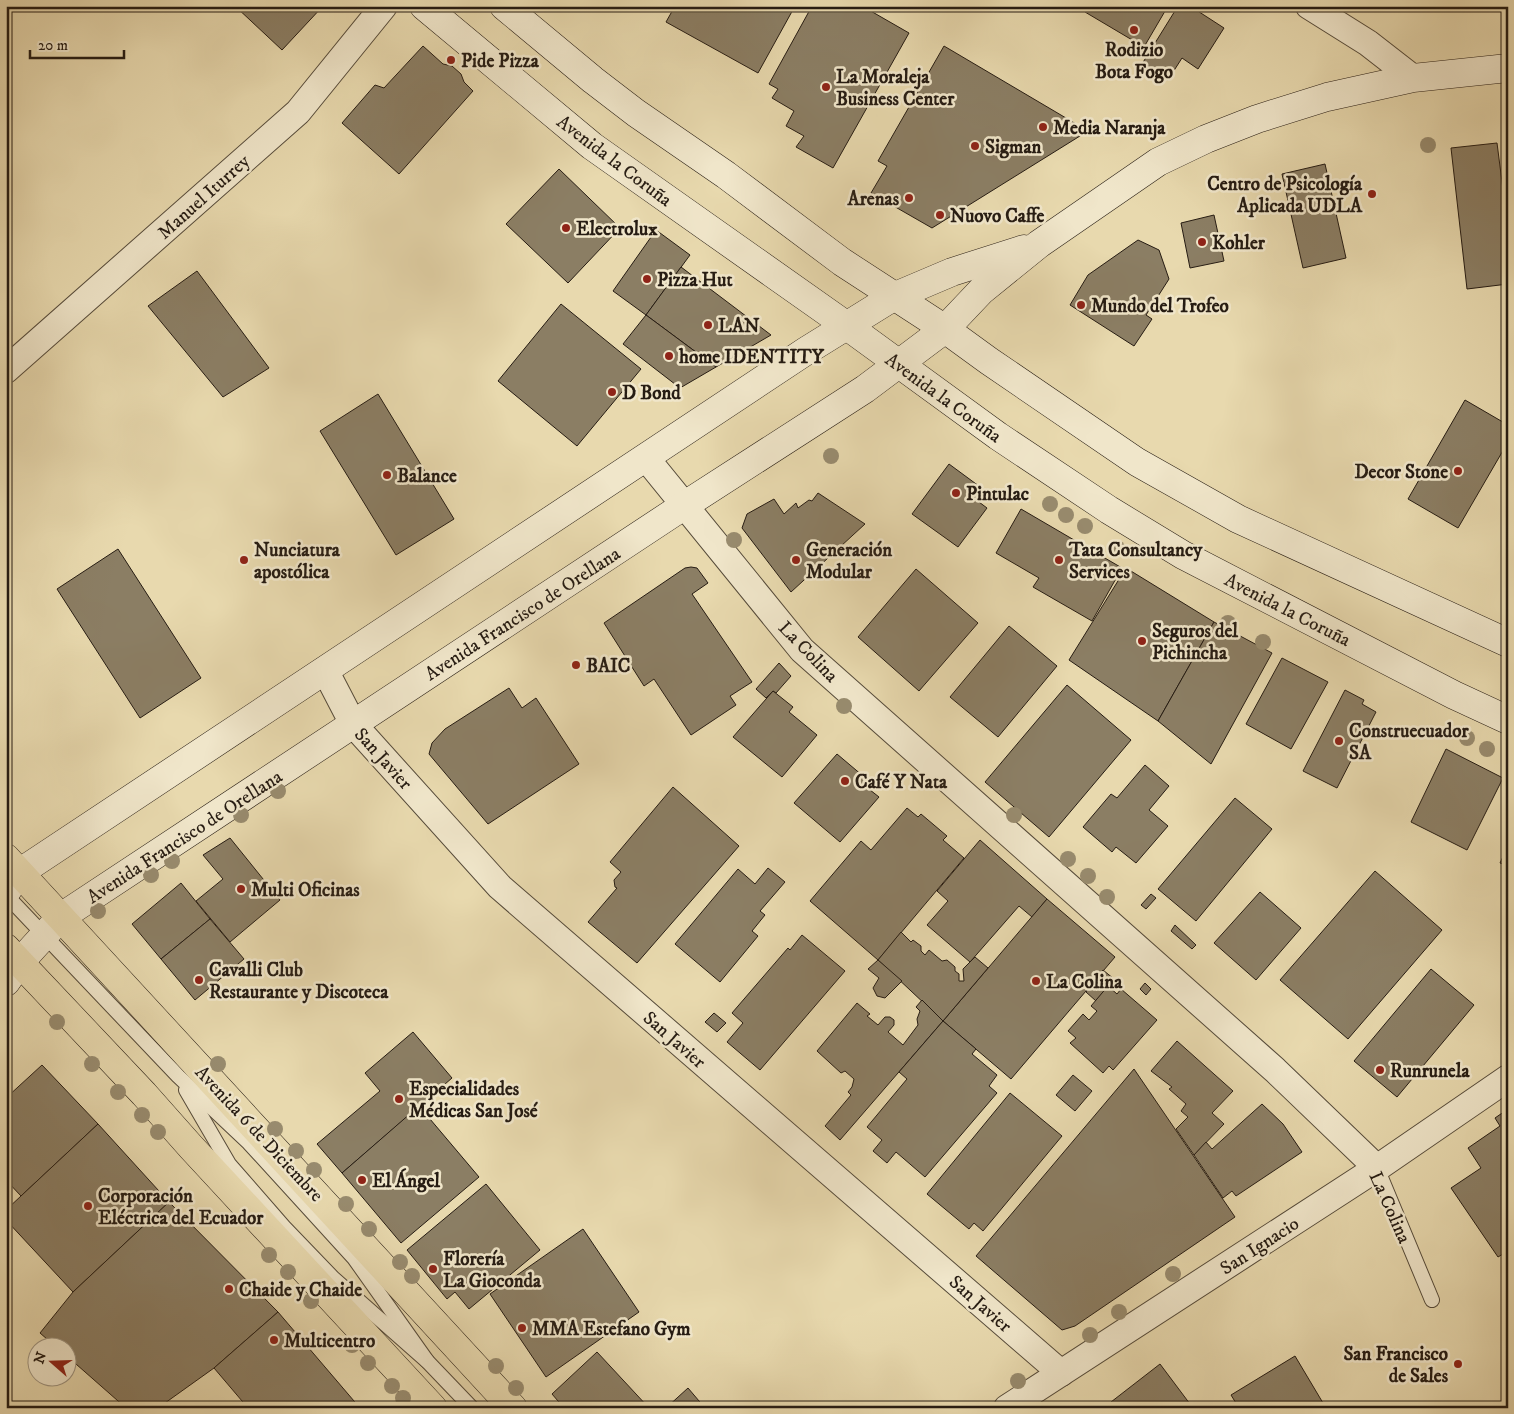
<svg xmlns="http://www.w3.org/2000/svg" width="1514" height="1414" viewBox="0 0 1514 1414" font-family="'IM FELL DW Pica',serif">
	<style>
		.building { fill: #8b7e64; stroke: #261c13 }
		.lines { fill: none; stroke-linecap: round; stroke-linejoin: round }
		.service-casing { stroke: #564b3a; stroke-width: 16 }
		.minor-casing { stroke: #564b3a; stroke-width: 28 }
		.secondary-casing { stroke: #261c13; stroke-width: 29 }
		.primary-casing { stroke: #261c13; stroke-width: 29 }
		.service { stroke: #f0e6ca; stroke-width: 14 }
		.minor { stroke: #f0e6ca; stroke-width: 26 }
		.secondary { stroke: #f0e6ca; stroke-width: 28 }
		.primary { stroke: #e8d9ae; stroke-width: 28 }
		.tree { fill: #988b6e }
		.poi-dot { fill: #8f2418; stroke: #f0e6ca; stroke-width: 2 }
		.labels { text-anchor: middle; stroke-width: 5; stroke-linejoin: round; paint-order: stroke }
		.poi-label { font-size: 19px; font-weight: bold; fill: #261c13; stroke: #f0e6ca; text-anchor: start }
		.street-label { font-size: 19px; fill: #261c13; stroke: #f0e6ca }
	</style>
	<rect width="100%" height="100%" fill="#e8d9ae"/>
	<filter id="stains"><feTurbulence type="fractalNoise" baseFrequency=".004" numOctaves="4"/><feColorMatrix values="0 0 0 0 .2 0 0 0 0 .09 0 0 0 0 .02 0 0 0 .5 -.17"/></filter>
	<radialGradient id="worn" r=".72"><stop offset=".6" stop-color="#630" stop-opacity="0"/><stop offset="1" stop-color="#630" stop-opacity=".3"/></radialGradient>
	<g class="building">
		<polygon points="235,6 323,6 282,50"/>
		<polygon points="675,6 795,6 758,73 666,22"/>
		<polygon points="812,6 862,6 909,33 833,168 796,147 804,136 786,126 794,111 772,98 778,89 769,84"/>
		<polygon points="1089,6 1168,6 1144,47 1085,12"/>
		<polygon points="1178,6 1190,6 1224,28 1198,69 1182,58 1168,80 1142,64"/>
		<polygon points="423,46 443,64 452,66 461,74 464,82 473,91 399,174 342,123 375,85 384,88"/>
		<polygon points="944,46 1088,131 932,228 871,193 887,166 878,161"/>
		<polygon points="1497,143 1508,229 1508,284 1467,289 1451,148"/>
		<polygon points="1325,164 1346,258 1303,268 1282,174"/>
		<polygon points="559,169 620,228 568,283 506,224"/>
		<polygon points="1214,215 1224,261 1190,268 1181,223"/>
		<polygon points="656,230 690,255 646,315 613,291"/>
		<polygon points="1138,240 1159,250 1169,279 1146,315 1152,319 1134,346 1070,305 1088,275"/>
		<polygon points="681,267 771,335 716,367 646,315"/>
		<polygon points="197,271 269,368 223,397 148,306"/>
		<polygon points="561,304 641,369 577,446 498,381"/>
		<polygon points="646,315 716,367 680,388 623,344"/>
		<polygon points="378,394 454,519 396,555 320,431"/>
		<polygon points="1465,400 1508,425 1508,442 1458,528 1408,499"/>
		<polygon points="949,464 987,492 979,502 987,508 958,547 912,514"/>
		<polygon points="818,493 865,524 791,592 742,528 747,514 774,499 784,514 796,503 798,508 809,500 812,501"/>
		<polygon points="1021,509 1122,568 1092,621 1033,587 1039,578 996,553"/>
		<polygon points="118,549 201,678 140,718 57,589"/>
		<polygon points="691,567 697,568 708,583 692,594 752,682 730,696 736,705 691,735 654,679 644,686 604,623 685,568"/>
		<polygon points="1126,568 1214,622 1158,721 1069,660"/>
		<polygon points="916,569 978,623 919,691 858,637"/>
		<polygon points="1214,622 1272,653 1211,764 1158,721"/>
		<polygon points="1009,626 1057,666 998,737 950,697"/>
		<polygon points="1282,658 1328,682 1291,749 1246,724"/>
		<polygon points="779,663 791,676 776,693 773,691 766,698 756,689"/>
		<polygon points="1067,685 1131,740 1049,837 985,782"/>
		<polygon points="509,688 522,708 536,698 579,764 488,824 429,754 432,743 445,729"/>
		<polygon points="1345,690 1364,700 1362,704 1376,712 1337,788 1303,771"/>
		<polygon points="773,691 793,707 789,712 817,735 782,777 733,737"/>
		<polygon points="1446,749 1503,778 1467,850 1411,822"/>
		<polygon points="837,754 869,781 865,786 879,797 840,842 794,803"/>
		<polygon points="1145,765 1169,786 1149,810 1168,826 1136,863 1116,847 1112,852 1083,827 1111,794 1117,798"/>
		<polygon points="673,787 739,846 637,963 588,922 617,888 615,887 614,880 621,872 610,862"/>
		<polygon points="1235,798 1272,829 1196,921 1158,889"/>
		<polygon points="907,808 918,817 921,814 947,836 943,840 964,858 878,960 810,901 861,841 871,850"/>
		<polygon points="230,838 280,900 230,942 196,901 223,879 203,855"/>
		<polygon points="980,840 1047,899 1032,917 1019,906 970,962 927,925 948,901 937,891"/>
		<polygon points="1508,846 1508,866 1500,863"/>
		<polygon points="768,868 785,882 760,911 765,915 752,931 758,936 720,982 675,944 738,869 755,884"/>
		<polygon points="1375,871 1442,930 1348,1039 1280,980"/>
		<polygon points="181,883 210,919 161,959 132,924"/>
		<polygon points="1260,892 1301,928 1256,980 1214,943"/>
		<polygon points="1151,894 1156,898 1146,909 1141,905"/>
		<polygon points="1047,899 1115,957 1011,1079 943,1021"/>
		<polygon points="210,919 244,959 195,1000 161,959"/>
		<polygon points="1175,925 1196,945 1192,949 1171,931"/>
		<polygon points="901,932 911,942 913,940 921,946 921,951 925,955 929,950 942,961 947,960 955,967 955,971 959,974 959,981 964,981 963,969 975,957 988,968 943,1021 878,960"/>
		<polygon points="802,935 845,971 760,1070 727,1042 743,1023 732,1013 788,948 790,950"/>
		<polygon points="878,960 902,981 885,998 877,996 873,988 879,978 868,969"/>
		<polygon points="1431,969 1474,1005 1397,1097 1354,1061"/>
		<polygon points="1103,970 1114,979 1096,1001 1086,992"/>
		<polygon points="1145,983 1151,989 1146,995 1140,989"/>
		<polygon points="1108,986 1117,994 1121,989 1157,1020 1113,1070 1109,1066 1103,1073 1070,1043 1076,1038 1068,1031 1083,1014 1089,1020 1097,1011 1091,1006"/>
		<polygon points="922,1000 943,1021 840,1140 825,1126 851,1095 848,1092 852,1087 854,1079 845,1071 841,1073 817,1051 857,1003 870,1014 867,1016 878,1025 885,1017 890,1017 894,1020 894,1025 888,1032 903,1045 918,1025 917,1019 920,1011 916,1007"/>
		<polygon points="714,1013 726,1023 717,1032 705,1022"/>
		<polygon points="943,1021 976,1049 972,1054 997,1075 989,1086 997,1093 925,1177 896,1152 887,1163 873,1151 882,1140 867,1127 907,1079 899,1072"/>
		<polygon points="413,1032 452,1078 342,1173 317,1144 380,1091 365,1073"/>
		<polygon points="1177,1041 1233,1091 1212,1113 1224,1124 1194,1155 1176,1129 1188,1117 1181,1111 1186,1104 1169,1089 1172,1087 1151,1071"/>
		<polygon points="42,1065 98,1124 21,1196 6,1180 6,1098"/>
		<polygon points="1134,1069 1235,1217 1075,1326 1062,1330 976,1256"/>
		<polygon points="1073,1075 1092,1091 1075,1111 1056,1095"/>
		<polygon points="1010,1093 1062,1136 983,1231 974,1223 969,1229 927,1194"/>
		<polygon points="1262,1104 1283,1124 1302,1152 1236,1196 1232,1191 1223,1198 1194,1155 1206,1142 1212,1149"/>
		<polygon points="419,1106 479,1177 401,1243 342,1173"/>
		<polygon points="1508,1109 1508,1251 1498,1257 1451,1188 1481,1168 1468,1148 1500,1126 1495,1118"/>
		<polygon points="98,1124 169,1202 73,1292 6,1220 6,1210"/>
		<polygon points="486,1184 540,1250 469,1309 455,1292 447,1299 407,1250"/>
		<polygon points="169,1202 278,1312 214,1368 158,1408 126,1408 68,1357 68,1346 55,1346 40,1333 73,1292"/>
		<polygon points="583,1229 639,1312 546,1377 490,1294"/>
		<polygon points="278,1312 360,1408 248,1408 214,1368"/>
		<polygon points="597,1352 649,1408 564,1408 552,1394"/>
		<polygon points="1295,1356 1326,1408 1239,1408 1231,1395"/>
		<polygon points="1160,1364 1193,1408 1116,1408 1111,1402"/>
		<polygon points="688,1388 705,1408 666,1408"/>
	</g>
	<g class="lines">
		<defs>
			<g id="service">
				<polyline points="6,895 178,1076 249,1143 354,1258 427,1361"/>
				<polyline points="186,1090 229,1164 284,1227 333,1278 427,1361 472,1408"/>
				<polyline points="1377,1168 1432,1300"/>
			</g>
			<g id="minor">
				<polyline points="1309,6 1368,43 1413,78"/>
				<polyline points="6,370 298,112 384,6"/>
				<polyline points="646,458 802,650 1275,1070 1377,1168"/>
				<polyline points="325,670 353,724 500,887 1061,1373"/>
				<polyline points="1007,1408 1377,1168 1508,1078"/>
			</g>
			<g id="secondary">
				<polyline points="424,6 592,146 847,326 998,436 1109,510 1183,555 1454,695 1508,720"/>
				<polyline points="504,6 593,80 636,113 726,175 842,262 945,329 989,361 1137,462 1238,519 1508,643"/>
				<polyline points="6,892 19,873 806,351 893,297 952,272 1024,249"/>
				<polyline points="6,982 20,962 61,917 685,505 865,389 945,329 981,291 1039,244 1158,162 1206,139 1257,119 1327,97 1413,78 1508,68"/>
			</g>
			<g id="primary">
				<polyline points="6,858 513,1408"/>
				<polyline points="6,948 144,1094 191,1147 433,1408"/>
			</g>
		</defs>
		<use href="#service" class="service-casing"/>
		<use href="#minor" class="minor-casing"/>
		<use href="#secondary" class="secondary-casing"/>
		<use href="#primary" class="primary-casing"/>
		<use href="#service" class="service"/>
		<use href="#minor" class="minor"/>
		<use href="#secondary" class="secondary"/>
		<use href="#primary" class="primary"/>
	</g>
	<g class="tree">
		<circle cx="1428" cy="145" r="8"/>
		<circle cx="831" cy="456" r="8"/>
		<circle cx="1050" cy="504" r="8"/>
		<circle cx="1066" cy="515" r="8"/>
		<circle cx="1085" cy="526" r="8"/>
		<circle cx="734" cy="540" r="8"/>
		<circle cx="1117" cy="548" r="8"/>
		<circle cx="1228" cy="623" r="8"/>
		<circle cx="1263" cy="642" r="8"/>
		<circle cx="844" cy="706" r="8"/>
		<circle cx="1467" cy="738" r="8"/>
		<circle cx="1487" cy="749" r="8"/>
		<circle cx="278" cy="791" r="8"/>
		<circle cx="241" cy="815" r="8"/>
		<circle cx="1014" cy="815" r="8"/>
		<circle cx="1068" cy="859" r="8"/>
		<circle cx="172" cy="861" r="8"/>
		<circle cx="151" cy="875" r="8"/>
		<circle cx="1088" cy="876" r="8"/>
		<circle cx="1107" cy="897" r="8"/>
		<circle cx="98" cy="911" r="8"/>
		<circle cx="57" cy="1022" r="8"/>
		<circle cx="92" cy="1064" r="8"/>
		<circle cx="218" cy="1064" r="8"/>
		<circle cx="118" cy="1092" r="8"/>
		<circle cx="142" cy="1115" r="8"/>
		<circle cx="275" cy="1129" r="8"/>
		<circle cx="158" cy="1132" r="8"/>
		<circle cx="296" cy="1151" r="8"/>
		<circle cx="314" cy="1170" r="8"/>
		<circle cx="346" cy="1204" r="8"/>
		<circle cx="369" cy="1229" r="8"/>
		<circle cx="269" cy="1255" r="8"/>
		<circle cx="400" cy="1262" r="8"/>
		<circle cx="288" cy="1272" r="8"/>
		<circle cx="1173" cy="1274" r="8"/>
		<circle cx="412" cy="1276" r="8"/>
		<circle cx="311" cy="1301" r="8"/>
		<circle cx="1119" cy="1312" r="8"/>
		<circle cx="1090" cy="1335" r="8"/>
		<circle cx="352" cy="1345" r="8"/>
		<circle cx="368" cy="1363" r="8"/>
		<circle cx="496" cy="1366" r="8"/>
		<circle cx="1018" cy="1381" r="8"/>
		<circle cx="392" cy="1386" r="8"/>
		<circle cx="516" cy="1388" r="8"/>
		<circle cx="403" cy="1398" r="8"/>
	</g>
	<g class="poi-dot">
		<circle cx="1134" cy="30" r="5"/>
		<circle cx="451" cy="60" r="5"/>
		<circle cx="826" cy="87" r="5"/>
		<circle cx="1043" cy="127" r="5"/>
		<circle cx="975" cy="146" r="5"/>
		<circle cx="1372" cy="194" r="5"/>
		<circle cx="909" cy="198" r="5"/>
		<circle cx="940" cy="215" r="5"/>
		<circle cx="566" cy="228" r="5"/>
		<circle cx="1202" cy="242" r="5"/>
		<circle cx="647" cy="279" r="5"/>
		<circle cx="1081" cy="305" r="5"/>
		<circle cx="708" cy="325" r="5"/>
		<circle cx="669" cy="356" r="5"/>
		<circle cx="612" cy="392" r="5"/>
		<circle cx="1458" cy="471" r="5"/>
		<circle cx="387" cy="475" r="5"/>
		<circle cx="956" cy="493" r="5"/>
		<circle cx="244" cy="560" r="5"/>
		<circle cx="796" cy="560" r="5"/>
		<circle cx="1059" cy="560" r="5"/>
		<circle cx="1142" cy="641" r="5"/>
		<circle cx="576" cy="665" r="5"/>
		<circle cx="1339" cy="741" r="5"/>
		<circle cx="845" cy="781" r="5"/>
		<circle cx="241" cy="889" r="5"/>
		<circle cx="199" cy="980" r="5"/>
		<circle cx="1036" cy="981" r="5"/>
		<circle cx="1380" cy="1070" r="5"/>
		<circle cx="399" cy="1099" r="5"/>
		<circle cx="362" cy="1180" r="5"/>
		<circle cx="88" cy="1206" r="5"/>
		<circle cx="433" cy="1269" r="5"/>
		<circle cx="229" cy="1289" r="5"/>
		<circle cx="522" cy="1328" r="5"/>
		<circle cx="274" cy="1340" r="5"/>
		<circle cx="1458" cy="1364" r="5"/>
	</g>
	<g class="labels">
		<g class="poi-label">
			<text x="1134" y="56" text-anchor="middle">Rodizio<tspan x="1134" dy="22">Bota Fogo</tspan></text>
			<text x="461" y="67">Pide Pizza</text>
			<text x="836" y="83">La Moraleja<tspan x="836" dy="22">Business Center</tspan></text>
			<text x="1053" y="134">Media Naranja</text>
			<text x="985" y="153">Sigman</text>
			<text x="1362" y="190" text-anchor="end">Centro de Psicología<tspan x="1362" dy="22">Aplicada UDLA</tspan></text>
			<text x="899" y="205" text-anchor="end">Arenas</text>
			<text x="950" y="222">Nuovo Caffe</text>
			<text x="576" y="235">Electrolux</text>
			<text x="1212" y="249">Kohler</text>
			<text x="657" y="286">Pizza Hut</text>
			<text x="1091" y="312">Mundo del Trofeo</text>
			<text x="718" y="332">LAN</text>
			<text x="679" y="363">home IDENTITY</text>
			<text x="622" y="399">D Bond</text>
			<text x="1448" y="478" text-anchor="end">Decor Stone</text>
			<text x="397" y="482">Balance</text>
			<text x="966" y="500">Pintulac</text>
			<text x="254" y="556">Nunciatura<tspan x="254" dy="22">apostólica</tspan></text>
			<text x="806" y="556">Generación<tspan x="806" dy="22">Modular</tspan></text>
			<text x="1069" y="556">Tata Consultancy<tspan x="1069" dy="22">Services</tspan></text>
			<text x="1152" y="637">Seguros del<tspan x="1152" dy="22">Pichincha</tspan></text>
			<text x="586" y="672">BAIC</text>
			<text x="1349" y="737">Construecuador<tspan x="1349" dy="22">SA</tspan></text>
			<text x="855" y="788">Café Y Nata</text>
			<text x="251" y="896">Multi Oficinas</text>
			<text x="209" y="976">Cavalli Club<tspan x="209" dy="22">Restaurante y Discoteca</tspan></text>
			<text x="1046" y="988">La Colina</text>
			<text x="1390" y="1077">Runrunela</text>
			<text x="409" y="1095">Especialidades<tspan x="409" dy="22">Médicas San José</tspan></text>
			<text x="372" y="1187">El Ángel</text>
			<text x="98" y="1202">Corporación<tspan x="98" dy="22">Eléctrica del Ecuador</tspan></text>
			<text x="443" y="1265">Florería<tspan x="443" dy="22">La Gioconda</tspan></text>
			<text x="239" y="1296">Chaide y Chaide</text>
			<text x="532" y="1335">MMA Estefano Gym</text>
			<text x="284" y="1347">Multicentro</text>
			<text x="1448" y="1360" text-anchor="end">San Francisco<tspan x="1448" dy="22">de Sales</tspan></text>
		</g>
		<g class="street-label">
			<text transform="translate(615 160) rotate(37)" y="7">Avenida la Coruña</text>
			<text transform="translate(203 196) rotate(-42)" y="7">Manuel Iturrey</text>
			<text transform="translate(944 397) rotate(36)" y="7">Avenida la Coruña</text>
			<text transform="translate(1288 609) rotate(27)" y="7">Avenida la Coruña</text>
			<text transform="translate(522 613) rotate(-33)" y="7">Avenida Francisco de Orellana</text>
			<text transform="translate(809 651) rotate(46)" y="7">La Colina</text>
			<text transform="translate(384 758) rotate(48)" y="7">San Javier</text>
			<text transform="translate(184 836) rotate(-33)" y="7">Avenida Francisco de Orellana</text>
			<text transform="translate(675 1039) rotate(41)" y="7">San Javier</text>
			<text transform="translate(260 1133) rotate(47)" y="7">Avenida 6 de Diciembre</text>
			<text transform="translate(1391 1207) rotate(66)" y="7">La Colina</text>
			<text transform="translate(1259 1245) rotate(-33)" y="7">San Ignacio</text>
			<text transform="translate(981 1303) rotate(41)" y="7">San Javier</text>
		</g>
	</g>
	<rect width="1514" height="1414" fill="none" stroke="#e8d9ae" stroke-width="25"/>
	<rect x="8" y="8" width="1499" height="1399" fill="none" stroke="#261c13" stroke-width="2.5"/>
	<rect x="12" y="12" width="1489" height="1389" fill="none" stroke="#261c13"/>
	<g transform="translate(52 1362) rotate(290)"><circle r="24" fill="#f0e6ca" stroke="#9f9581"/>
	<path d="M0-4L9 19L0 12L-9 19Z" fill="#8f2418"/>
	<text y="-8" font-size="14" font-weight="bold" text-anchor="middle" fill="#261c13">N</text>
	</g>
	<path d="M30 50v8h94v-8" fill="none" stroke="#261c13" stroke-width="2.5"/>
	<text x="38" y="50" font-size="15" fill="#261c13" stroke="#f0e6ca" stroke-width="4" paint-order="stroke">20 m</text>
	<rect width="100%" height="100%" filter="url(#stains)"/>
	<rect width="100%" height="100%" fill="url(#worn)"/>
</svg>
